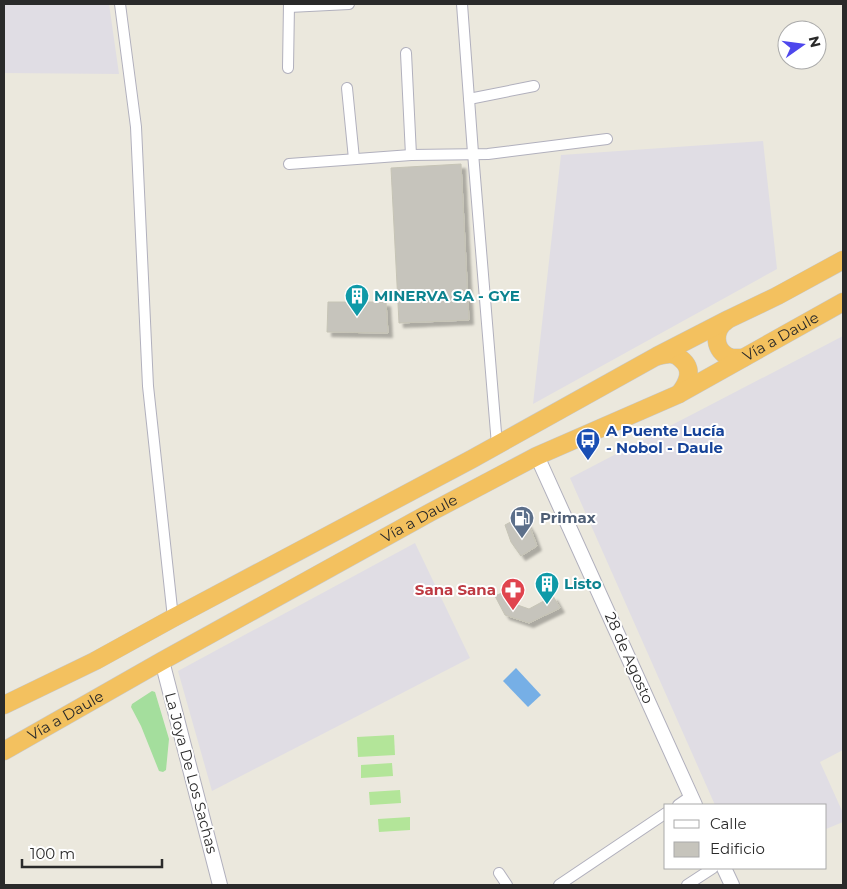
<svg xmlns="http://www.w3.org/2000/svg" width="847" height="889" viewBox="0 0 847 889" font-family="Montserrat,sans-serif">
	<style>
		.industrial { fill: #e0dde4 }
		.green { fill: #a4de9d }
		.pitch { fill: #b3e599 }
		.water { fill: #76afe6 }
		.building { fill: #c6c4bc; stroke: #c6c4b6; filter: url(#shadow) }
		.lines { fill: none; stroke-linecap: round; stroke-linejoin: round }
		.street-casing { stroke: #b1b0bd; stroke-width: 12 }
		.secondary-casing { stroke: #b1b0bd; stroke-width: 16 }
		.highway-casing { stroke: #c8c8c8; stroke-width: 19 }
		.street { stroke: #fff; stroke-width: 10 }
		.secondary { stroke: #fff; stroke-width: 14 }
		.highway { stroke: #f3c15f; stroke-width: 18 }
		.labels { text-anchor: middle; stroke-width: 4; stroke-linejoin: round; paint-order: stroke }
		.culture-label { font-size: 15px; font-weight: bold; fill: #0d838f; stroke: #fff; text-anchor: start }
		.street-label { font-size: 15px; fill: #2a2a2a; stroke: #fff }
		.transit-label { font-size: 15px; font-weight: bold; fill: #164399; stroke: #fff; text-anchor: start }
		.service-label { font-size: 15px; font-weight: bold; fill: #4e5e75; stroke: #fff; text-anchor: start }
		.health-label { font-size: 15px; font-weight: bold; fill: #be3a42; stroke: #fff; text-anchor: end }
	</style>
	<defs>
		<filter id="shadow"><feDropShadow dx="4.5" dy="4.5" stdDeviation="1" flood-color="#0004"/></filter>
	</defs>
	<rect width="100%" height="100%" fill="#ebe8dd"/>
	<g class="industrial">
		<polygon points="4,4 109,4 119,74 4,73"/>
		<polygon points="763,141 777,269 533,404 561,155"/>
		<polygon points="843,336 843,750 820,762 843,813 843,822 826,829 826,805 715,805 570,478"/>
		<polygon points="415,543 470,658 212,791 178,671"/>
	</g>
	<polygon class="green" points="152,691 155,692 169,739 166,770 163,772 159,771 141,726 131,707 132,704"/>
	<g class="pitch">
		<polygon points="394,735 395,755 358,757 357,737"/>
		<polygon points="392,763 393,776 361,778 361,765"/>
		<polygon points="400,790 401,803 370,805 369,792"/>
		<polygon points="410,817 410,830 379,832 378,819"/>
	</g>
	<polygon class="water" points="516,668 541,695 528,707 503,681"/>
	<g class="building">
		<polygon points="461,164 469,320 399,323 391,168"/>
		<polygon points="328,302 386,302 388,333 327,332"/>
		<polygon points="522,516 531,530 537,546 521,556 511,542 505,525"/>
		<polygon points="504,592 509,602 529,609 553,596 560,608 529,623 505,615 495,596"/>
	</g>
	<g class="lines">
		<defs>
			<g id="street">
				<polyline points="120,4 136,127 148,386 173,618"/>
				<polyline points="462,4 473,153 497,445"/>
				<polyline points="289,7 349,4"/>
				<polyline points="406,53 411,155"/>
				<polyline points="288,68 289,4"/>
				<polyline points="347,88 354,159"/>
				<polyline points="469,99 534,86"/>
				<polyline points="289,164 411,155 488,154 607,139"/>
				<polyline points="678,805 691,796"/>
				<polyline points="499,873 507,885"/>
				<polyline points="559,885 666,813"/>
				<polyline points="687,885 713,868"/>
			</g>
			<g id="secondary">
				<polyline points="537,456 695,805"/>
				<polyline points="162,661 220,885"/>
				<polyline points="724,868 732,885"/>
			</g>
			<g id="highway">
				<path d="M726 321C714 329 713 348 727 356 732 359 737 358 743 358"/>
				<path d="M658 356C662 355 667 354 670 354 675 354 678 356 681 359 694 369 688 383 679 394"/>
				<polyline points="4,705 95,661 173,618 472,459 657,356 729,319 777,296 843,260"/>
				<path id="s1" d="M4 751 162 661 431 512 537 456 679 394 843 302"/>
			</g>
		</defs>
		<use href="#street" class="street-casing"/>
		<use href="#secondary" class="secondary-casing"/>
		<use href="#highway" class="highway-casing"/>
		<use href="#street" class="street"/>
		<use href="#secondary" class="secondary"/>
		<use href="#highway" class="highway"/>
	</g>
	<defs>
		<symbol id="building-pin" viewBox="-11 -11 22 30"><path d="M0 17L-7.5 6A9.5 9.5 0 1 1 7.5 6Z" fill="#0f9aa8" stroke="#fff"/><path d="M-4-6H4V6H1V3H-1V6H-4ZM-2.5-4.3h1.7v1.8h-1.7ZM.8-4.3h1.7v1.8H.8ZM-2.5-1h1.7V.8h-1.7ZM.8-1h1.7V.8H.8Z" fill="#fff"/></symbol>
		<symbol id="bus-pin" viewBox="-11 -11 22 30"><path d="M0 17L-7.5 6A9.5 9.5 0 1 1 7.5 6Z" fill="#1a4fb4" stroke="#fff"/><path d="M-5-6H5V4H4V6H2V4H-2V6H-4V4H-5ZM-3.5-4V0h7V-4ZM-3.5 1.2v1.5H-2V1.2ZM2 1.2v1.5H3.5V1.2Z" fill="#fff"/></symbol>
		<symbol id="fuel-pin" viewBox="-11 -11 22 30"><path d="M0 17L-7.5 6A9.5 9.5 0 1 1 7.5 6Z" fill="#5c6f8a" stroke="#fff"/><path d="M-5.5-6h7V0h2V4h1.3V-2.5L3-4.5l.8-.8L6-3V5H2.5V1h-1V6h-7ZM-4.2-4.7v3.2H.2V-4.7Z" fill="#fff"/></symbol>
		<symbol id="pharmacy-pin" viewBox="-11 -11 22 30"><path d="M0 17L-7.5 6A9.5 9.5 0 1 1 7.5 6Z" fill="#e0444e" stroke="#fff"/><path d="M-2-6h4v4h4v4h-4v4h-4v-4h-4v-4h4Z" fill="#fff"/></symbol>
	</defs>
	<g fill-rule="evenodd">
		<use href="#building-pin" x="343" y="282" width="28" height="38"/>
		<use href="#bus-pin" x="574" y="426" width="28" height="38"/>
		<use href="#fuel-pin" x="508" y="504" width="28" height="38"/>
		<use href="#building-pin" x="533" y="570" width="28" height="38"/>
		<use href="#pharmacy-pin" x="499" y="576" width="28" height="38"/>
	</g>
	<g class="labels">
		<g class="culture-label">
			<text x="374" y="301">MINERVA SA - GYE</text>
			<text x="564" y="589">Listo</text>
		</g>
		<g class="street-label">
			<text dy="5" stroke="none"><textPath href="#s1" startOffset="881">Vía a Daule</textPath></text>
			<text dy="5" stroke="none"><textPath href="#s1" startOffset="476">Vía a Daule</textPath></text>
			<text transform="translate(629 658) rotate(66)" y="5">28 de Agosto</text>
			<text dy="5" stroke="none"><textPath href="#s1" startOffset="71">Vía a Daule</textPath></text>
			<text transform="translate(191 773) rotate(75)" y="5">La Joya De Los Sachas</text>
		</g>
		<g class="transit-label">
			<text x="606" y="436">A Puente Lucía<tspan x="606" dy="17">- Nobol - Daule</tspan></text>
		</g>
		<g class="service-label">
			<text x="540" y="523">Primax</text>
		</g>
		<g class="health-label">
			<text x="496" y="595">Sana Sana</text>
		</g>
	</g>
	<rect width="847" height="889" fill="none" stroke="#2a2a2a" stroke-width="10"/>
	<rect x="664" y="804" width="162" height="65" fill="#ffffff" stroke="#aaaaaa"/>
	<rect x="674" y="820" width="25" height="8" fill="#ffffff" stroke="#aaaaaa"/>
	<text x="710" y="829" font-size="15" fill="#2a2a2a">Calle</text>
	<rect x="674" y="842" width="25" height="15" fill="#c6c4bc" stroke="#aaaaaa"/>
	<text x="710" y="854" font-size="15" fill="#2a2a2a">Edificio</text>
	<g transform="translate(802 45) rotate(76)"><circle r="24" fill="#ffffff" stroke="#aaaaaa"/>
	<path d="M0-4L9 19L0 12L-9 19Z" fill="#4e47ed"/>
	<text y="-8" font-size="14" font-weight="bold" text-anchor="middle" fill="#2a2a2a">N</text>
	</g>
	<path d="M22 859v8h140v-8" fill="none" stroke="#2a2a2a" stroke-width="2.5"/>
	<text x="30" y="859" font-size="15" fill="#2a2a2a" stroke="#ffffff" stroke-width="4" paint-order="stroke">100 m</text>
</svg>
